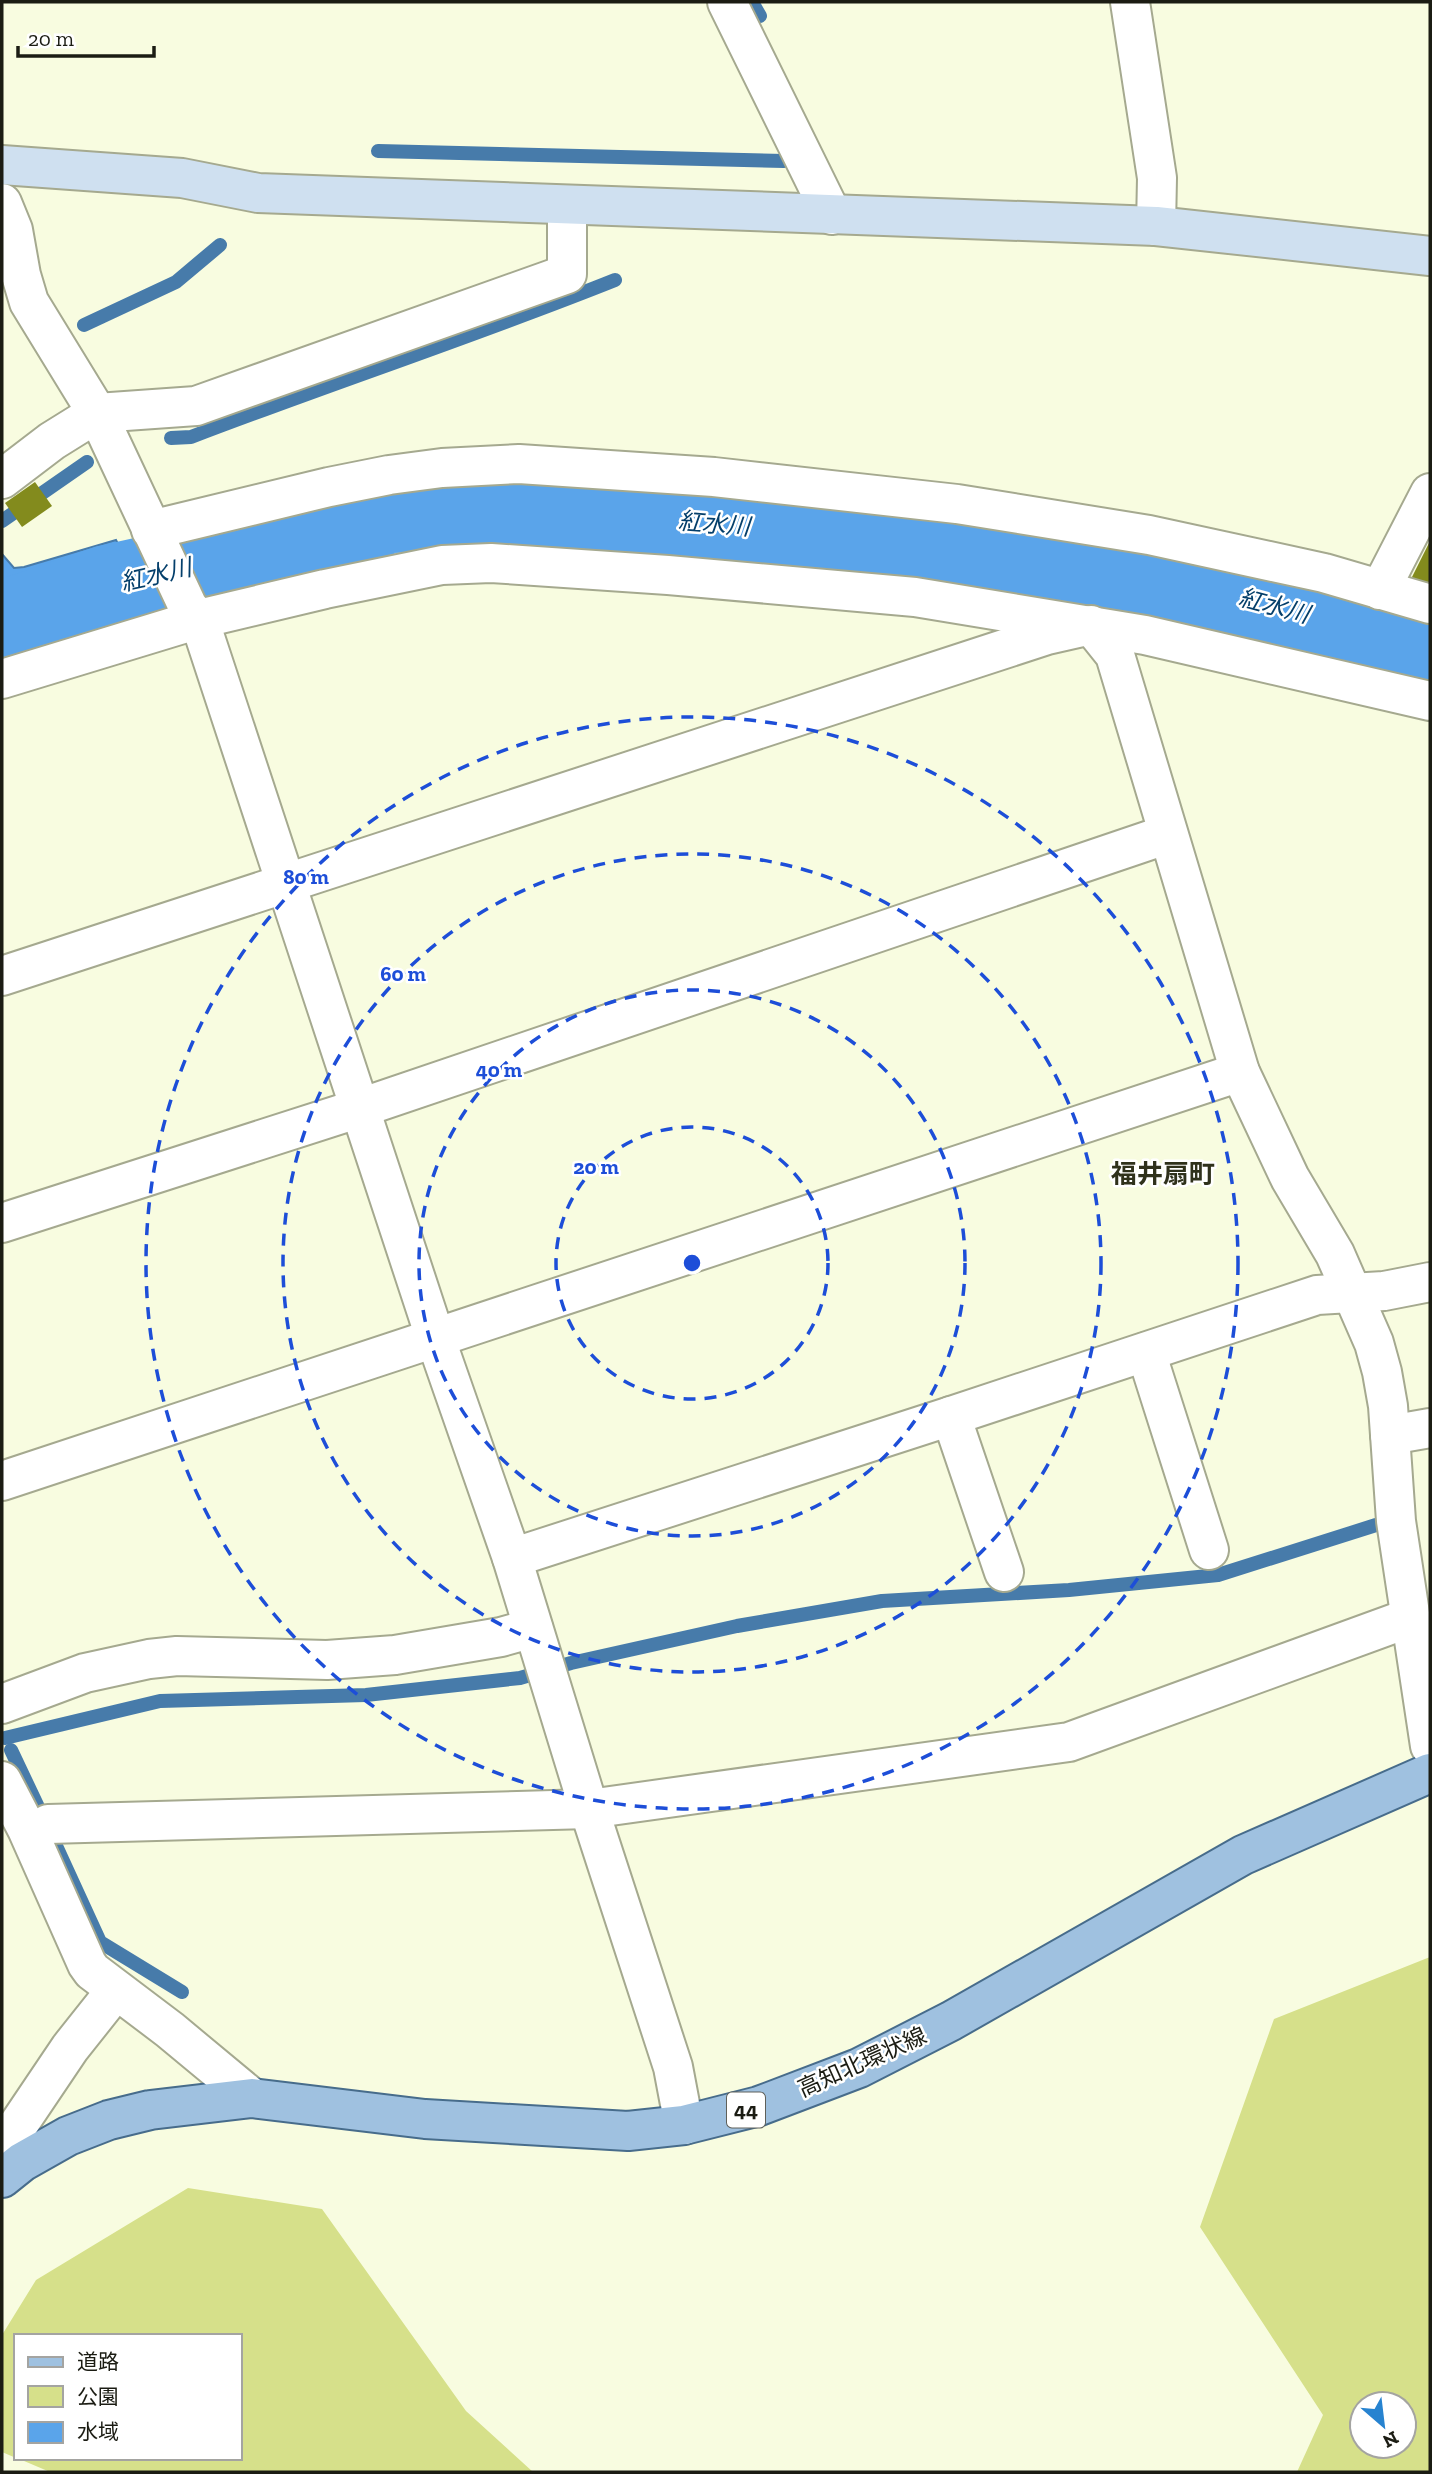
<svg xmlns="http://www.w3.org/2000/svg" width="1432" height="2474" viewBox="0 0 1432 2474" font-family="'Zilla Slab','Noto Sans JP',serif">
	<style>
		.green { fill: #d6e08a; fill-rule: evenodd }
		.water { fill: #5aa4ea; stroke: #477baa; stroke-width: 2 }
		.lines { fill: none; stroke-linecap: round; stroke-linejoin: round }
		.stream { stroke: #477baa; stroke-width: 14 }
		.river { stroke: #5aa4ea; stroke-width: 82 }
		.building { fill: #838b1d }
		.street-casing { stroke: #a5a98f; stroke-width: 42 }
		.secondary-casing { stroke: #a5a98f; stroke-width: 42 }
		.primary-casing { stroke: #476c8b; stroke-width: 42 }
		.street { stroke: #fff; stroke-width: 38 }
		.secondary { stroke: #cfe0f0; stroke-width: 38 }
		.primary { stroke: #9fc1e0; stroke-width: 38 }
		.ring { fill: none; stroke: #1d4ed8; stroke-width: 3.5; stroke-dasharray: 12 9 }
		.labels { text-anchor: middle; stroke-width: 5; stroke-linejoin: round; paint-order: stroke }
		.shield { fill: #fff; stroke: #5f605a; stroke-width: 2 }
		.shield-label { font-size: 21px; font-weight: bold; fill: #1b1c13 }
		.street-label { font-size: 23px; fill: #1b1c13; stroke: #fff }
		.water-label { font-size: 24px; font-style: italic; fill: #043f6b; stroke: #fff }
		.quarter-label { font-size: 26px; font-weight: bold; fill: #2f311b; stroke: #fff }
		.centre { fill: #1d4ed8; stroke: #fff; stroke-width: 3.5 }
		.ring-label { font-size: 21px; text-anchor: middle; font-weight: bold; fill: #1d4ed8; stroke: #fff; stroke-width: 5; stroke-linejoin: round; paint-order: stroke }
	</style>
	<rect width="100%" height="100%" fill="#f8fce0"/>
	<g class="green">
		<path d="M1430 1957V2472H1297L1323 2415 1200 2227 1274 2019ZM1362 2404H1404V2446H1362Z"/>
		<polygon points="188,2188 322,2209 466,2411 533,2472 50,2472 17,2458 240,2458 240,2336 16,2336 16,2458 2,2452 2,2335 36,2280"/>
	</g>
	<polygon class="water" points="116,540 145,595 137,614 2,659 2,554 14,568 24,567"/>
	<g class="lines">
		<g class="stream">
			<polyline points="752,2 760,16"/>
			<polyline points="378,151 784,161"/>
			<polyline points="84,325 176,282 220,245"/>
			<path d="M171 438 191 437C332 383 475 336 615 280"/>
			<polyline points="2,521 87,462"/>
			<polyline points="5,1738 160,1701 366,1695 520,1678 571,1663 737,1626 882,1601 1069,1590 1218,1575 1376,1525"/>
			<polyline points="11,1750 38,1807"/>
			<polyline points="56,1846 100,1942 182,1992"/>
		</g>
		<polyline class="river" points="2,622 107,586 220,561 391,512 528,509 949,543 1182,582 1430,647"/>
	</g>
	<g class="building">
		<polygon points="35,482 52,506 22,527 5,503"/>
		<polygon points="1430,541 1430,588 1409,583"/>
	</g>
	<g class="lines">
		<defs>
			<g id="street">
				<polyline points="727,2 832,215"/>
				<polyline points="1130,2 1157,178 1156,226"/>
				<polyline points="2,203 13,230 21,275 29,302 97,413 188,607 199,619 436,1340 512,1558 589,1809 673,2067 684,2125"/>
				<polyline points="2,479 52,441 97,413 196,406 567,274 567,206"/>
				<polyline points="151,530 329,487 389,475 442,468 519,464 714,477 957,504 1149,535 1324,573 1430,604"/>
				<polyline points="1380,590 1430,493"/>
				<polyline points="2,679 199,619 325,589 442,565 491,563 668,575 915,597 1145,635 1430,701"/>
				<polyline points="2,976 1047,635 1091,625 1115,655 1240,1072 1290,1178 1335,1254 1374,1343 1382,1372 1388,1406 1396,1521 1430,1746"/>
				<polyline points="2,1223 360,1108 1168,834"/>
				<polyline points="1146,1352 1209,1550"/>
				<polyline points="951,1416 1004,1572"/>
				<polyline points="1390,1435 1430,1428"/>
				<polyline points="2,1481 1240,1072"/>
				<polyline points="512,1558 951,1416 1317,1295 1384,1291 1430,1282"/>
				<polyline points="2,1704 85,1673 149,1659 177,1656 327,1660 395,1655 501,1637 533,1628"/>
				<polyline points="2,1781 27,1829 87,1964 92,1971 170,2030 252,2098"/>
				<polyline points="48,1824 589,1809 1069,1742 1409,1618"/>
				<polyline points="2,2149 70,2048 116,1990"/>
			</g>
			<polyline id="secondary" points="2,165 182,178 258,193 1156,226 1430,256"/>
			<polyline id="primary" points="2,2178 22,2162 68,2136 109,2120 150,2110 252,2098 425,2119 628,2131 684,2125 759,2106 859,2068 951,2021 1243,1855 1430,1773"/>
		</defs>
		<use href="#street" class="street-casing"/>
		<use href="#secondary" class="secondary-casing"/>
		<use href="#primary" class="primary-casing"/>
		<use href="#street" class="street"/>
		<use href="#secondary" class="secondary"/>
		<use href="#primary" class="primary"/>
	</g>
	<g class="ring">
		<circle cx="692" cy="1263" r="136"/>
		<circle cx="692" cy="1263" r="273"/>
		<circle cx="692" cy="1263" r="409"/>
		<circle cx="692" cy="1263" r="546"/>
	</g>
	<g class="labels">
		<rect class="shield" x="727" y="2092.5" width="38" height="35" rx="5"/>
		<g class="shield-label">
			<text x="746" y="2117">44</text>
		</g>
		<g class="street-label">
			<text transform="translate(862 2062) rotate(-24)" y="8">高知北環状線</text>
		</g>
		<g class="water-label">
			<text transform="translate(714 524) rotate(5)" y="8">紅水川</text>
			<text transform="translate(156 575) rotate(-13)" y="8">紅水川</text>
			<text transform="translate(1274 606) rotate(15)" y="8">紅水川</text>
		</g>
		<g class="quarter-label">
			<text x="1163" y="1183">福井扇町</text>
		</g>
	</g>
	<circle cx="692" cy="1263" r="10" class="centre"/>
	<g class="ring-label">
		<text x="306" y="884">80 m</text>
		<text x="403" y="981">60 m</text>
		<text x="499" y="1077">40 m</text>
		<text x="596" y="1174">20 m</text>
	</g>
	<rect width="1432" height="2474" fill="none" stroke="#1b1c13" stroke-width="7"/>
	<rect x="14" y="2334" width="228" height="126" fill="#ffffff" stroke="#a4a4a1" stroke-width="2"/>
	<rect x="28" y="2357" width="35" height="10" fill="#9fc1e0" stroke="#a4a4a1" stroke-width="2"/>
	<text x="77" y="2369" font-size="21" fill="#1b1c13">道路</text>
	<rect x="28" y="2386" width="35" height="21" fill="#d6e08a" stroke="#a4a4a1" stroke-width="2"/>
	<text x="77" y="2404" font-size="21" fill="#1b1c13">公園</text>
	<rect x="28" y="2422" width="35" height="21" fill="#5aa4ea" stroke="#a4a4a1" stroke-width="2"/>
	<text x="77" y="2439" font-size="21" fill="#1b1c13">水域</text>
	<g transform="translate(1383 2425) rotate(152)"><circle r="33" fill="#ffffff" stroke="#a4a4a1" stroke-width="2"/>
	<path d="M0-5L12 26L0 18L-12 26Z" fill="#2783d0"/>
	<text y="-10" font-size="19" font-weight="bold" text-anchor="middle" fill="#1b1c13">N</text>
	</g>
	<path d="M18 46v10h136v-10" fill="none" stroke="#1b1c13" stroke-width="3.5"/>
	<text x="28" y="46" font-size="21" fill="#1b1c13" stroke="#ffffff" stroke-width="5" paint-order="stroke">20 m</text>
</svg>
